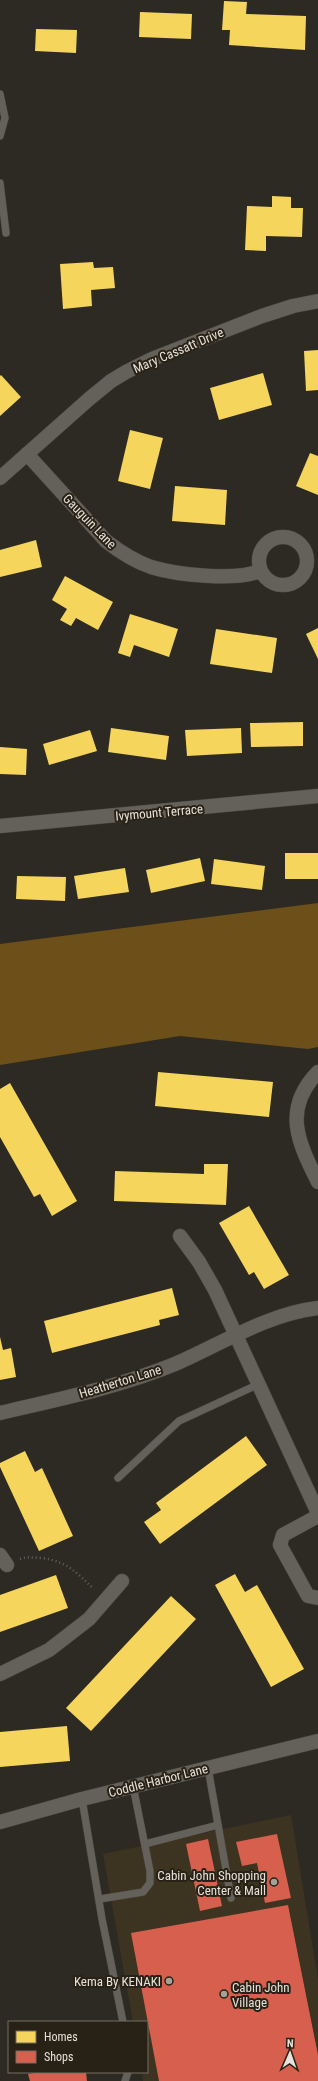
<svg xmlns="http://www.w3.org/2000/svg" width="318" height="2081" viewBox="0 0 318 2081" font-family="'Roboto Condensed',sans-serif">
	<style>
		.built { fill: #3d3321 }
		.forest { fill: #6c4f19 }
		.homes { fill: #f6d55c }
		.shops { fill: #d6604d }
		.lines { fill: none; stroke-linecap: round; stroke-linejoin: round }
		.service-casing { stroke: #4b4842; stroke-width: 8 }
		.minor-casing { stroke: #4b4842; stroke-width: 15 }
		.path { stroke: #65625e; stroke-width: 2.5; stroke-dasharray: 1 3; stroke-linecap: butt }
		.service { stroke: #64615b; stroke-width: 7 }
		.minor { stroke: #64615b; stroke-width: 14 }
		.poi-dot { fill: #a5a199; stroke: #282115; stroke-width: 1.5 }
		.labels { text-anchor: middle; stroke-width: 4; stroke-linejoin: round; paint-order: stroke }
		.street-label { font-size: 13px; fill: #e6e1d9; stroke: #282115 }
		.poi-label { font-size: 13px; fill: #e6e1d9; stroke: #282115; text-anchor: end }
	</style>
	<rect width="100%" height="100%" fill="#2d2a23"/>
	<polygon class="built" points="291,1815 318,1979 318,2081 143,2081 142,2072 147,2072 147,2022 133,2022 103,1854"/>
	<polygon class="forest" points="318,903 318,1047 308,1049 180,1036 0,1065 0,944"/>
	<g class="homes">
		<polygon points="224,1 247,2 246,14 306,16 305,50 229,45 230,30 222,30"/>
		<polygon points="140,12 192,14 191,39 139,37"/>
		<polygon points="36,29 77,30 76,53 35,51"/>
		<polygon points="272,196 291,197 291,208 303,208 302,237 266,236 266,251 245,250 247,206 272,207"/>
		<polygon points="93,262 94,268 113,267 115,288 91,290 92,306 63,309 60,264"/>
		<polygon points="318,350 318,390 306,391 304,351"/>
		<polygon points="263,373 272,405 219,420 210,388"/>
		<polygon points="1,375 21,397 0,416 0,376"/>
		<polygon points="130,430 163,438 150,489 118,481"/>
		<polygon points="310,453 318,456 318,495 296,486"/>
		<polygon points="175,486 227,490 225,525 172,521"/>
		<polygon points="36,540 42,567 0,577 0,550"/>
		<polygon points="65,576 113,602 98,630 76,618 71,626 60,620 67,609 52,600"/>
		<polygon points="130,614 178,629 169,657 134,645 130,657 118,653"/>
		<polygon points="318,628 318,659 306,634"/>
		<polygon points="216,629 277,638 272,673 210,664"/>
		<polygon points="303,722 303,746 251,747 250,723"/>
		<polygon points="111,728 169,736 166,760 108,752"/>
		<polygon points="241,728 242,753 187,756 185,730"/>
		<polygon points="90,730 97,751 49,765 43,744"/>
		<polygon points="0,747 27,749 26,775 0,774"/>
		<rect x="285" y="853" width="33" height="26"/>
		<polygon points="200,858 205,881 151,893 146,870"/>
		<polygon points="214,859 265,866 262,890 211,884"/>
		<polygon points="125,868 129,892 78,899 74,876"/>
		<polygon points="17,876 66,877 65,901 16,899"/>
		<polygon points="158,1072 273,1082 269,1117 155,1106"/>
		<polygon points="10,1083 77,1201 52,1216 40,1194 34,1197 0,1137 0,1089"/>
		<polygon points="204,1164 228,1164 226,1205 114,1201 115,1171 204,1174"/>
		<polygon points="249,1206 289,1275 264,1289 254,1272 249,1275 219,1223"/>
		<polygon points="172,1288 179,1315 159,1320 160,1325 52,1353 44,1321"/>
		<polygon points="0,1337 3,1350 11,1348 16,1377 0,1380"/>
		<polygon points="246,1436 267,1465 160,1544 144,1522 161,1510 156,1503"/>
		<polygon points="25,1451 35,1472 42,1468 73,1536 39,1551 0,1467 0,1463"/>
		<polygon points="235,1574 245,1592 257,1585 304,1669 271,1687 215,1585"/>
		<polygon points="56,1575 68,1608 0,1632 0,1595"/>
		<polygon points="171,1596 196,1619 91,1731 66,1708"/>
		<polygon points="67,1726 70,1761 0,1767 0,1732"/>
	</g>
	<g class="shops">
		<polygon points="277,1834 291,1898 265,1903 257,1863 242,1866 236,1842"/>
		<polygon points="208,1839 222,1906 200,1911 186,1844"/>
		<polygon points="288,1905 318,2055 318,2081 159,2081 131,1933"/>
		<polygon points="40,2072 86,2072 87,2081 30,2081 28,2074"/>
	</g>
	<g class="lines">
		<defs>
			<g id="service">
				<polyline points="0,94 5,118 0,136"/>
				<polyline points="0,183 6,233"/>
				<polyline points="118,1478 179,1421 259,1384"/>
				<polyline points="208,1768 231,1898"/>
				<polyline points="82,1799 102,1919 123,2022"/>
				<polyline points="145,1844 218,1825"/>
				<polyline points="100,1899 143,1892 150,1883 150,1871 133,1786"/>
				<polyline points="125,2081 128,2072"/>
			</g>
			<g id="minor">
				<path d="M27 454 106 541C120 552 134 561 151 567 177 575 236 581 260 571"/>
				<polyline points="0,478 89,399 111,381 126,372 152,359 262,316 293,306 318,301"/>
				<circle cx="283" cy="561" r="24"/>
				<polyline points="0,826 318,796"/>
				<path d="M318 1072C282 1109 298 1142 318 1182"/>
				<polyline points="180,1236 199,1262 215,1290 318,1513"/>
				<path d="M0 1413C59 1399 119 1387 175 1364 221 1344 267 1314 318 1308"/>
				<polyline points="318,1516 283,1535 280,1545 308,1596 318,1598"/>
				<polyline points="0,1555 7,1565"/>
				<polyline points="0,1674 49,1650 89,1619 122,1581"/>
				<polyline points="0,1822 82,1799 318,1741"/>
			</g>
		</defs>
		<use href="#service" class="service-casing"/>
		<use href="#minor" class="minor-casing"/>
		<path class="path" d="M20 1559C28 1556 34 1558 42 1558 69 1562 75 1572 94 1589"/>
		<use href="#service" class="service"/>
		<use href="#minor" class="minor"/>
	</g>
	<g class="poi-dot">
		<circle cx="274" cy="1882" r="4"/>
		<circle cx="169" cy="1981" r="4"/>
		<circle cx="224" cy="1994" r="4"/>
	</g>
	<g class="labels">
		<g class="street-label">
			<text transform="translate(178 350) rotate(-23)" y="5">Mary Cassatt Drive</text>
			<text transform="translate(90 521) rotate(46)" y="5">Gauguin Lane</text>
			<text transform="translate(159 812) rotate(-5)" y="5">Ivymount Terrace</text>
			<text transform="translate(120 1381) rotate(-17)" y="5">Heatherton Lane</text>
			<text transform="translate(158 1780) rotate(-14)" y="5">Coddle Harbor Lane</text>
		</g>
		<g class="poi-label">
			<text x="266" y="1880">Cabin John Shopping<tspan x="266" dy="15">Center &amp; Mall</tspan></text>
			<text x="161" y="1986">Kema By KENAKI</text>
			<text x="232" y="1992" text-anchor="start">Cabin John<tspan x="232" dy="15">Village</tspan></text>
		</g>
	</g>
	<rect x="8" y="2021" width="140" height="52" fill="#282115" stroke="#746e63"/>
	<rect x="16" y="2031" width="20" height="12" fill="#f6d55c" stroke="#746e63"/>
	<text x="44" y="2041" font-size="12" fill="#e6e1d9">Homes</text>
	<rect x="16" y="2051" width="20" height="12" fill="#d6604d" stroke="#746e63"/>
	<text x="44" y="2061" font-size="12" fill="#e6e1d9">Shops</text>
	<g transform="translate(290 2053) rotate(2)" stroke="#282115" stroke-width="3" paint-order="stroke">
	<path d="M0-3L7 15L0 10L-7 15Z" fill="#e6e1d9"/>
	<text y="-6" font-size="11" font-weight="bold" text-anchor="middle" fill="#e6e1d9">N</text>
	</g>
</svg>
